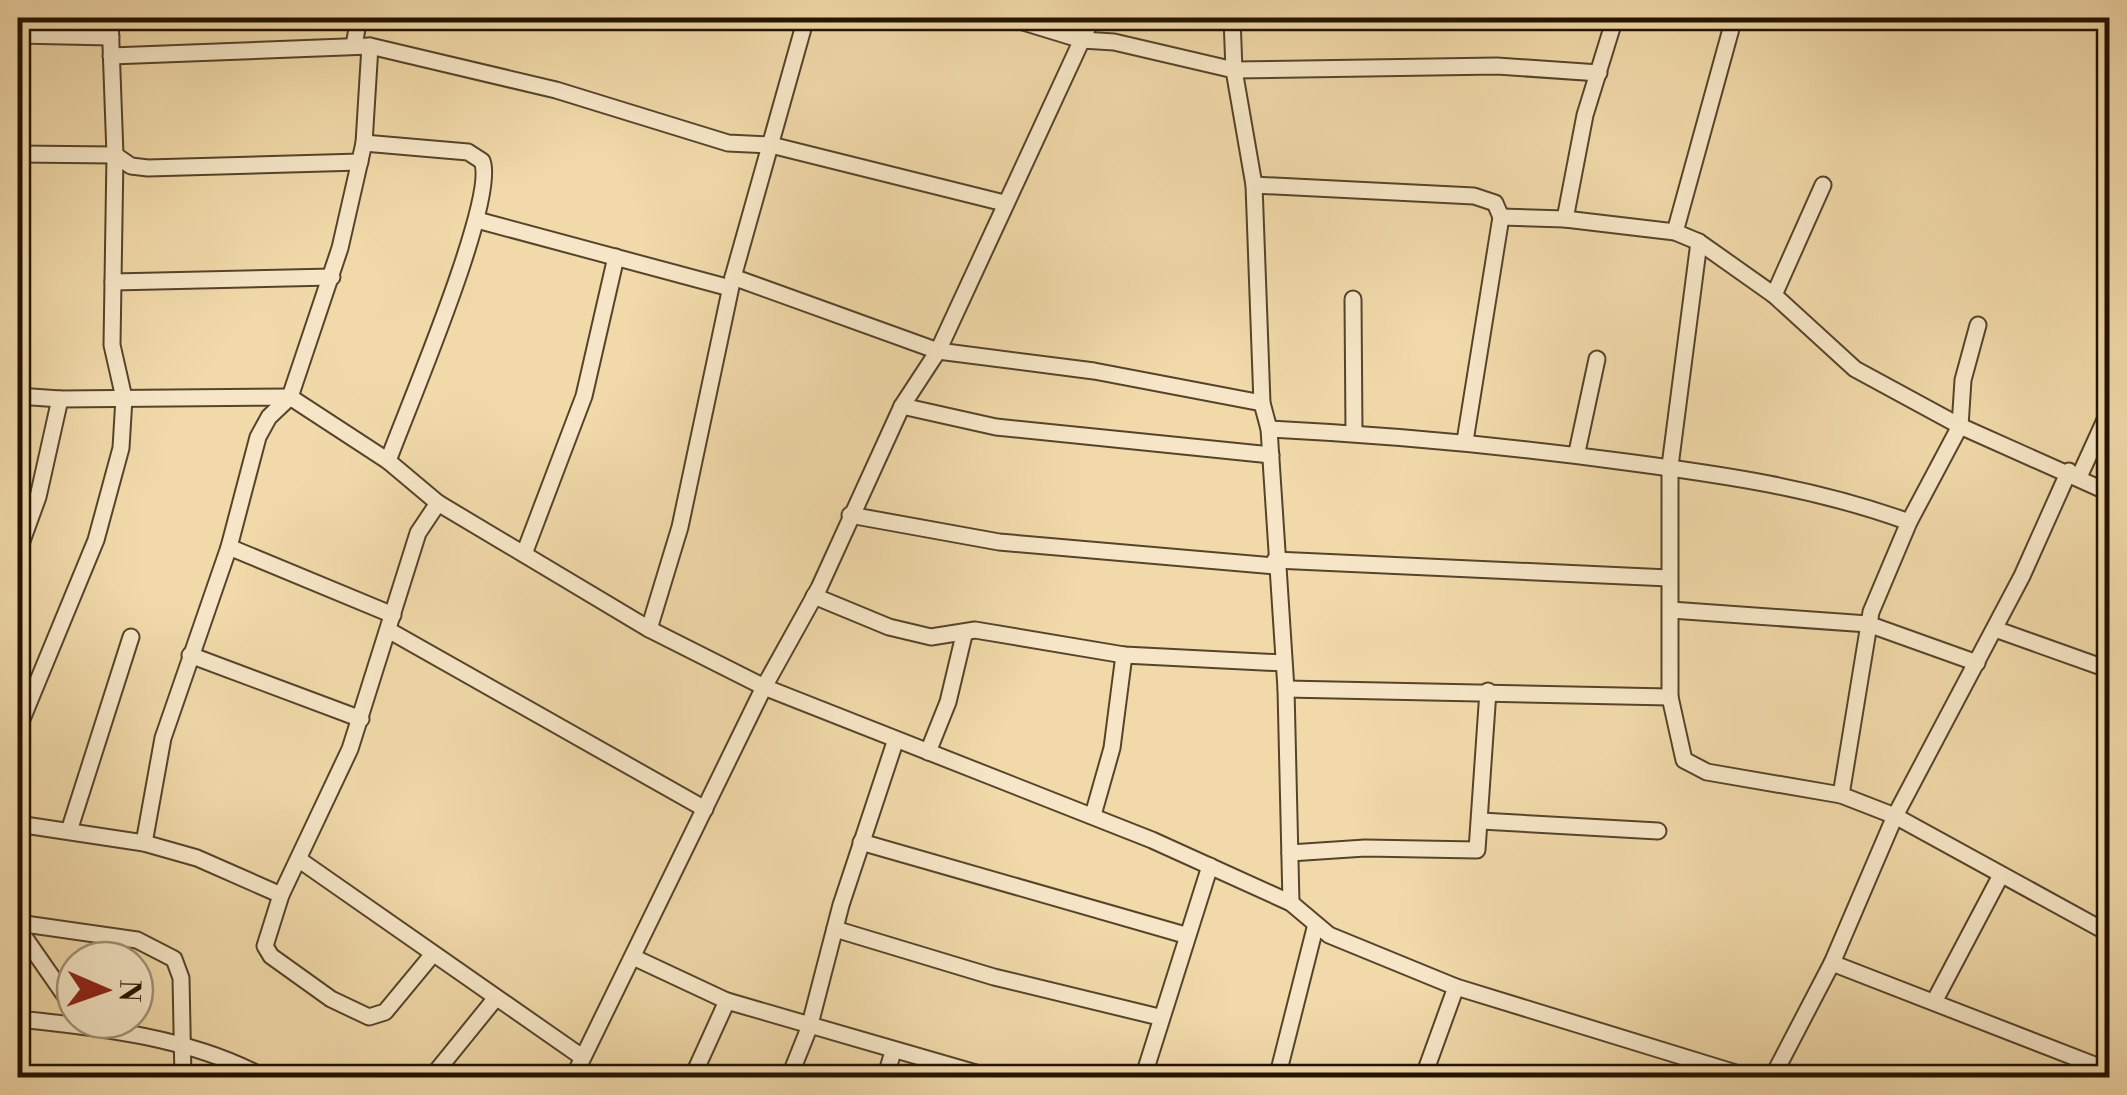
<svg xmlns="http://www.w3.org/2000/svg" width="2127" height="1095" viewBox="0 0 2127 1095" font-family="'Libre Bodoni',serif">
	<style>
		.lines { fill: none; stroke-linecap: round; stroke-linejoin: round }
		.minor-casing { stroke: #56442a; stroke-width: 19 }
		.minor { stroke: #f6e6c7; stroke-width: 15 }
	</style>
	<rect width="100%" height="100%" fill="#f1d9a9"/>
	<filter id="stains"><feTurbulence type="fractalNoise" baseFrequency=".002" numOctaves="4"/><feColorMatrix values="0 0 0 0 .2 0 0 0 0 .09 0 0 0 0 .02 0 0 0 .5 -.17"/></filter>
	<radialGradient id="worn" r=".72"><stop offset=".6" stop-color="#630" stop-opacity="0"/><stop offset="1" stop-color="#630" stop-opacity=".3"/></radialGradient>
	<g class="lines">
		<defs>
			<g id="minor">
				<polyline points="1010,18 1082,40 1114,42 1234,70 1497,66 1599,73"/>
				<polyline points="1232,18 1234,70 1254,185 1262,403 1269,429 1286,689 1291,903"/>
				<polyline points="18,35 111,37"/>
				<polyline points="354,45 359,18"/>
				<polyline points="111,56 370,46 556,90 728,143 771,145 1004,203"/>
				<path d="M364 143 468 152 482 161C498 198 406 411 388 461"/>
				<polyline points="18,154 115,155 131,166 148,168 360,162"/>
				<polyline points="1254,185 1474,196 1495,203 1501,217 1465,441"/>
				<polyline points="1501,217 1565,219 1675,232 1699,242 1774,295 1855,369 1960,426 2110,493"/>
				<polyline points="1565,219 1585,115 1615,18"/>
				<polyline points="477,220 730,288"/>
				<polyline points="1675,232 1734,18"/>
				<polyline points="1699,242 1670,466 1670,697 1684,760 1707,772 1841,795 1895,816 2110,934"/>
				<polyline points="733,277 938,351 1094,371 1262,403"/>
				<polyline points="113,282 332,277"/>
				<polyline points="1774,295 1823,185"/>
				<polyline points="1353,299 1354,433"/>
				<polyline points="18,396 60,399 290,397 388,461 438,503 649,629 764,687 1152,840 1291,903 1329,935 1456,987 1752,1078"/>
				<polyline points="902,406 996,427 1271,455"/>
				<path d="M1269 429C1389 435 1507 446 1626 462 1724 475 1816 488 1909 522"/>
				<polyline points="1577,452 1597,359"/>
				<polyline points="2079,477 2110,409"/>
				<polyline points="850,515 999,542 1275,566"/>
				<polyline points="229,547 393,615"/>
				<polyline points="18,552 38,497 60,399"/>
				<polyline points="524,554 584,396 616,257"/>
				<polyline points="1275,560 1669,578"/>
				<polyline points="814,596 889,627 931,637 975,630 1124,655 1283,663"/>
				<polyline points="1671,610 1868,624 1977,663"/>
				<polyline points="649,629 680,527 733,277 806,18"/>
				<polyline points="1995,629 2110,670"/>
				<polyline points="390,631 705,809"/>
				<polyline points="190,655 361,719"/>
				<polyline points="1286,689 1670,697"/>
				<polyline points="18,729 96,540 121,448 124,398 112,345 115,155 110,18"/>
				<polyline points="928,752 948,702 964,635"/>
				<polyline points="1841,795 1871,612 1909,522 1960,426 1963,380 1978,325"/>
				<polyline points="1093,815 1112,748 1124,655"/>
				<polyline points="1481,821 1658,831"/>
				<polyline points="18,824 144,843 197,858 281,895"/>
				<polyline points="69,831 131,637"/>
				<polyline points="861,842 1185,935"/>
				<polyline points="144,843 163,738 229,547 258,437 269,417 290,397 340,248 364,143 370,46"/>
				<polyline points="1290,853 1365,848 1477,850 1488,691"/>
				<polyline points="301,861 582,1057"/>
				<polyline points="18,923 137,940 174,959 181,978 183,1078"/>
				<polyline points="18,928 75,1010"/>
				<polyline points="835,929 994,977 1159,1017"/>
				<polyline points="433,954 385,1012 369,1017 331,999 271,956 265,946 281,895 350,749 418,533 438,503"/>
				<polyline points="633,957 727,1001 993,1078"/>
				<polyline points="1832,963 2110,1071"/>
				<polyline points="1935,1000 2000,877"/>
				<path d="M18 1019C98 1027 194 1038 265 1078"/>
				<polyline points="431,1078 495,999"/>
				<polyline points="573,1078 764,687 819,588 902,406 938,351 1092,18"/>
				<polyline points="692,1078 727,1001"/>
				<polyline points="789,1078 809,1028 841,905 895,742"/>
				<polyline points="885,1078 893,1052"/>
				<polyline points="1143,1078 1210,866"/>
				<polyline points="1277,1078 1315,928"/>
				<polyline points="1423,1078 1456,987"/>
				<polyline points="1772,1078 1832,963 1895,816 2022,576 2069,471"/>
			</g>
		</defs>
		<use href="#minor" class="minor-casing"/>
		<use href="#minor" class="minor"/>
	</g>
	<rect width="2127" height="1095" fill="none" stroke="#f1d9a9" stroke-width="60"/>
	<rect x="20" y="20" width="2087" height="1055" fill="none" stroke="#231300" stroke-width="5"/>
	<rect x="30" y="30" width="2067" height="1035" fill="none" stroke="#231300" stroke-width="2.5"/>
	<g transform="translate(105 990) rotate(92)"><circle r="48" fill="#f6e6c7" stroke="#a29277" stroke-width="2.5"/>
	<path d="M0-8L18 38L0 25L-18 38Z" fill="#8f2418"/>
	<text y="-15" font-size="28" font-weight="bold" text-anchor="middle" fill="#231300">N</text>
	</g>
	<rect width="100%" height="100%" filter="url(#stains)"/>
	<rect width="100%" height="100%" fill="url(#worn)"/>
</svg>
